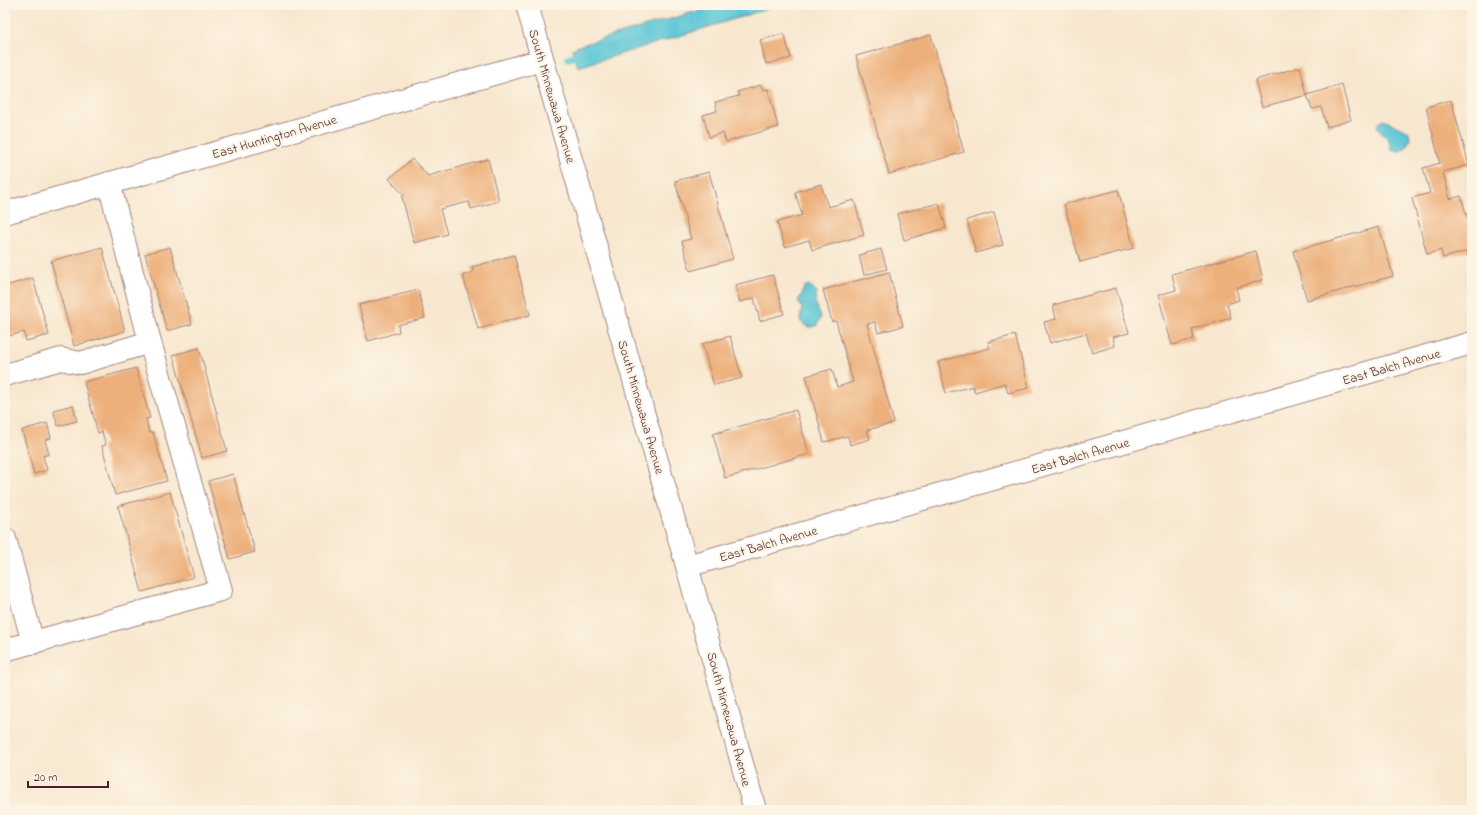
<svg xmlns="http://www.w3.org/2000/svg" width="1477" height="815" viewBox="0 0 1477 815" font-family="'Indie Flower',sans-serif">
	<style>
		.water { fill: #5bc6d6; stroke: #527280 }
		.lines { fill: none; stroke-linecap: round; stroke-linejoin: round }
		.stream { stroke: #5bc6d6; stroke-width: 8 }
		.building { fill: #edb07b }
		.minor-casing { stroke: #a1837d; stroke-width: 24 }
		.minor { stroke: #fff; stroke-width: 22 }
		.labels { text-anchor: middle; stroke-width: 4; stroke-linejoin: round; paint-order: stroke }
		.street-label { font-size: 13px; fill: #4a1f2b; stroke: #fcf5e5 }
	</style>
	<rect width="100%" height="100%" fill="#fcf5e5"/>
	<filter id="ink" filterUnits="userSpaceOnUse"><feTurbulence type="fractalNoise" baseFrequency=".025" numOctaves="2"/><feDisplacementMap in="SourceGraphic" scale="8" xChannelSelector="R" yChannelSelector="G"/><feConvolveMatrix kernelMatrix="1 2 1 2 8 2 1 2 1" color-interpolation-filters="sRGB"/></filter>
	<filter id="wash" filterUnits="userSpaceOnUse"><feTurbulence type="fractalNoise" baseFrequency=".012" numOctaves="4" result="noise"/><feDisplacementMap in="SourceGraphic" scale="16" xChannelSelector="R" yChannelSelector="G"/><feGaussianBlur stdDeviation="0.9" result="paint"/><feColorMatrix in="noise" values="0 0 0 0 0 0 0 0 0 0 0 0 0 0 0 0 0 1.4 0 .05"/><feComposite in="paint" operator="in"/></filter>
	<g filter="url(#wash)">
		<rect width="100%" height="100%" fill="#f8e7cf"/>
		<g class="water">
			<polygon points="718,5 780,5 578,67 572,49 581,45"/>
			<path d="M1384 120 1409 132 1410 139 1405 149 1398 151 1391 149C1390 146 1390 141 1388 139 1385 135 1368 126 1384 120Z"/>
			<path d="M809 285 817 292 815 302 821 317 817 325C810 329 804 327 800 320L802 308 798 301 802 294 804 287Z"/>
		</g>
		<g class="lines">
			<polyline class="stream" points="569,58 583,54"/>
		</g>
		<g id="blocks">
			<g class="building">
				<polygon points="784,34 791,58 766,64 760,40"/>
				<polygon points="931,35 964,152 889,174 856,56"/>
				<polygon points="1300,67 1307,95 1342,85 1351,120 1327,127 1321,107 1312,109 1307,95 1262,107 1255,80"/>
				<polygon points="761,85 763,90 768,89 778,127 726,142 723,133 709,137 703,115 717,111 715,102 739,96 737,92"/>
				<polygon points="1451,100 1469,165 1443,172 1450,199 1461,196 1472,234 1472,250 1443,258 1441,250 1427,254 1412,198 1430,193 1423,168 1440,163 1426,107"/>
				<polygon points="412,159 428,176 488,159 499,201 471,209 469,202 440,209 447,234 414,243 402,197 404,195 389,179"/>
				<polygon points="709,172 733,259 690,271 682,241 691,239 675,181"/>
				<polygon points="821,184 828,207 854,200 864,235 812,250 809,240 785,247 777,222 802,215 795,192"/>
				<polygon points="1118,190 1134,248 1080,262 1064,204"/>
				<polygon points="939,203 946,228 904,240 897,214"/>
				<polygon points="994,212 1003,245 976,253 967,220"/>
				<polygon points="1379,227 1393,276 1307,300 1293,251"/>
				<polygon points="102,247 125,331 74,346 51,261"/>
				<polygon points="170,247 192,324 167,331 145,254"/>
				<polygon points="881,249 887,269 864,275 859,255"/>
				<polygon points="1256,251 1263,280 1236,288 1239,300 1227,304 1231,318 1192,329 1194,339 1172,345 1158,295 1176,290 1172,274"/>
				<polygon points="514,255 530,315 478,329 463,275 473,272 472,267"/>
				<polygon points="889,272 903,326 878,333 875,322 867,324 894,423 867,430 870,439 850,445 848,436 824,442 806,376 832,369 837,387 853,382 836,321 832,322 823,290"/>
				<polygon points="773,275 784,314 760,321 754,298 740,302 735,285"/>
				<polygon points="33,278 49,335 26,341 24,332 5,337 5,286"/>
				<polygon points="1116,288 1129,333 1113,337 1115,346 1092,353 1086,333 1050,343 1044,322 1056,319 1053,305"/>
				<polygon points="418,290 425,318 398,325 399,332 368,341 359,305"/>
				<polygon points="1015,335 1029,388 1008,393 1005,383 975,392 973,386 946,393 938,362 990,348 988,342"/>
				<polygon points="730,336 742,378 714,385 702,344"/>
				<polygon points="199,348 227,451 202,458 173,355"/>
				<polygon points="136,368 150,418 146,419 149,433 153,432 167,481 115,495 102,446 106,445 102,432 98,433 84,382"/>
				<polygon points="73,405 77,421 58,426 53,410"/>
				<polygon points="796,410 809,454 725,478 713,434"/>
				<polygon points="47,423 51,438 45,440 49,454 43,456 47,470 34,474 22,430"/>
				<polygon points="233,474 255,552 230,559 208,481"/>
				<polygon points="170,492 194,577 142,592 118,506"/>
			</g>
		</g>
	</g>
	<g filter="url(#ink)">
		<use href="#blocks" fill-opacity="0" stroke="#a1837d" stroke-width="1"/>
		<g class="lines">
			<defs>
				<g id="minor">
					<polyline points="527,5 687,566 755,810"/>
					<polyline points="5,213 542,60"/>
					<polyline points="5,375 61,359 80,363 150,342"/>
					<polyline points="5,539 33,643"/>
					<polyline points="687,566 1472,343"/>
					<polyline points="5,650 221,590 150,342 109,183"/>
				</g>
			</defs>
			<use href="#minor" class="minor-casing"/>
			<use href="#minor" class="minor"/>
		</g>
	</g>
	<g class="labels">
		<g class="street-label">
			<text transform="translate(553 96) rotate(74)" y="5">South Minnewawa Avenue</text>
			<text transform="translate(274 136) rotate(-16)" y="5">East Huntington Avenue</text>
			<text transform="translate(1391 366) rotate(-16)" y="5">East Balch Avenue</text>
			<text transform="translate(642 407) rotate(74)" y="5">South Minnewawa Avenue</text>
			<text transform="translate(1080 455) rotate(-16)" y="5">East Balch Avenue</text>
			<text transform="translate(768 543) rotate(-16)" y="5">East Balch Avenue</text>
			<text transform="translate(730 719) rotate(75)" y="5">South Minnewawa Avenue</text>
		</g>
	</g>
	<rect width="1477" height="815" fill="none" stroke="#fcf5e5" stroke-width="20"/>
	<path d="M28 781v6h80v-6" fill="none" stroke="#4a1f2b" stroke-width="2"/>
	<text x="34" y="781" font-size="12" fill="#4a1f2b" stroke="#fcf5e5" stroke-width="3" paint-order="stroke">20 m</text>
</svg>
